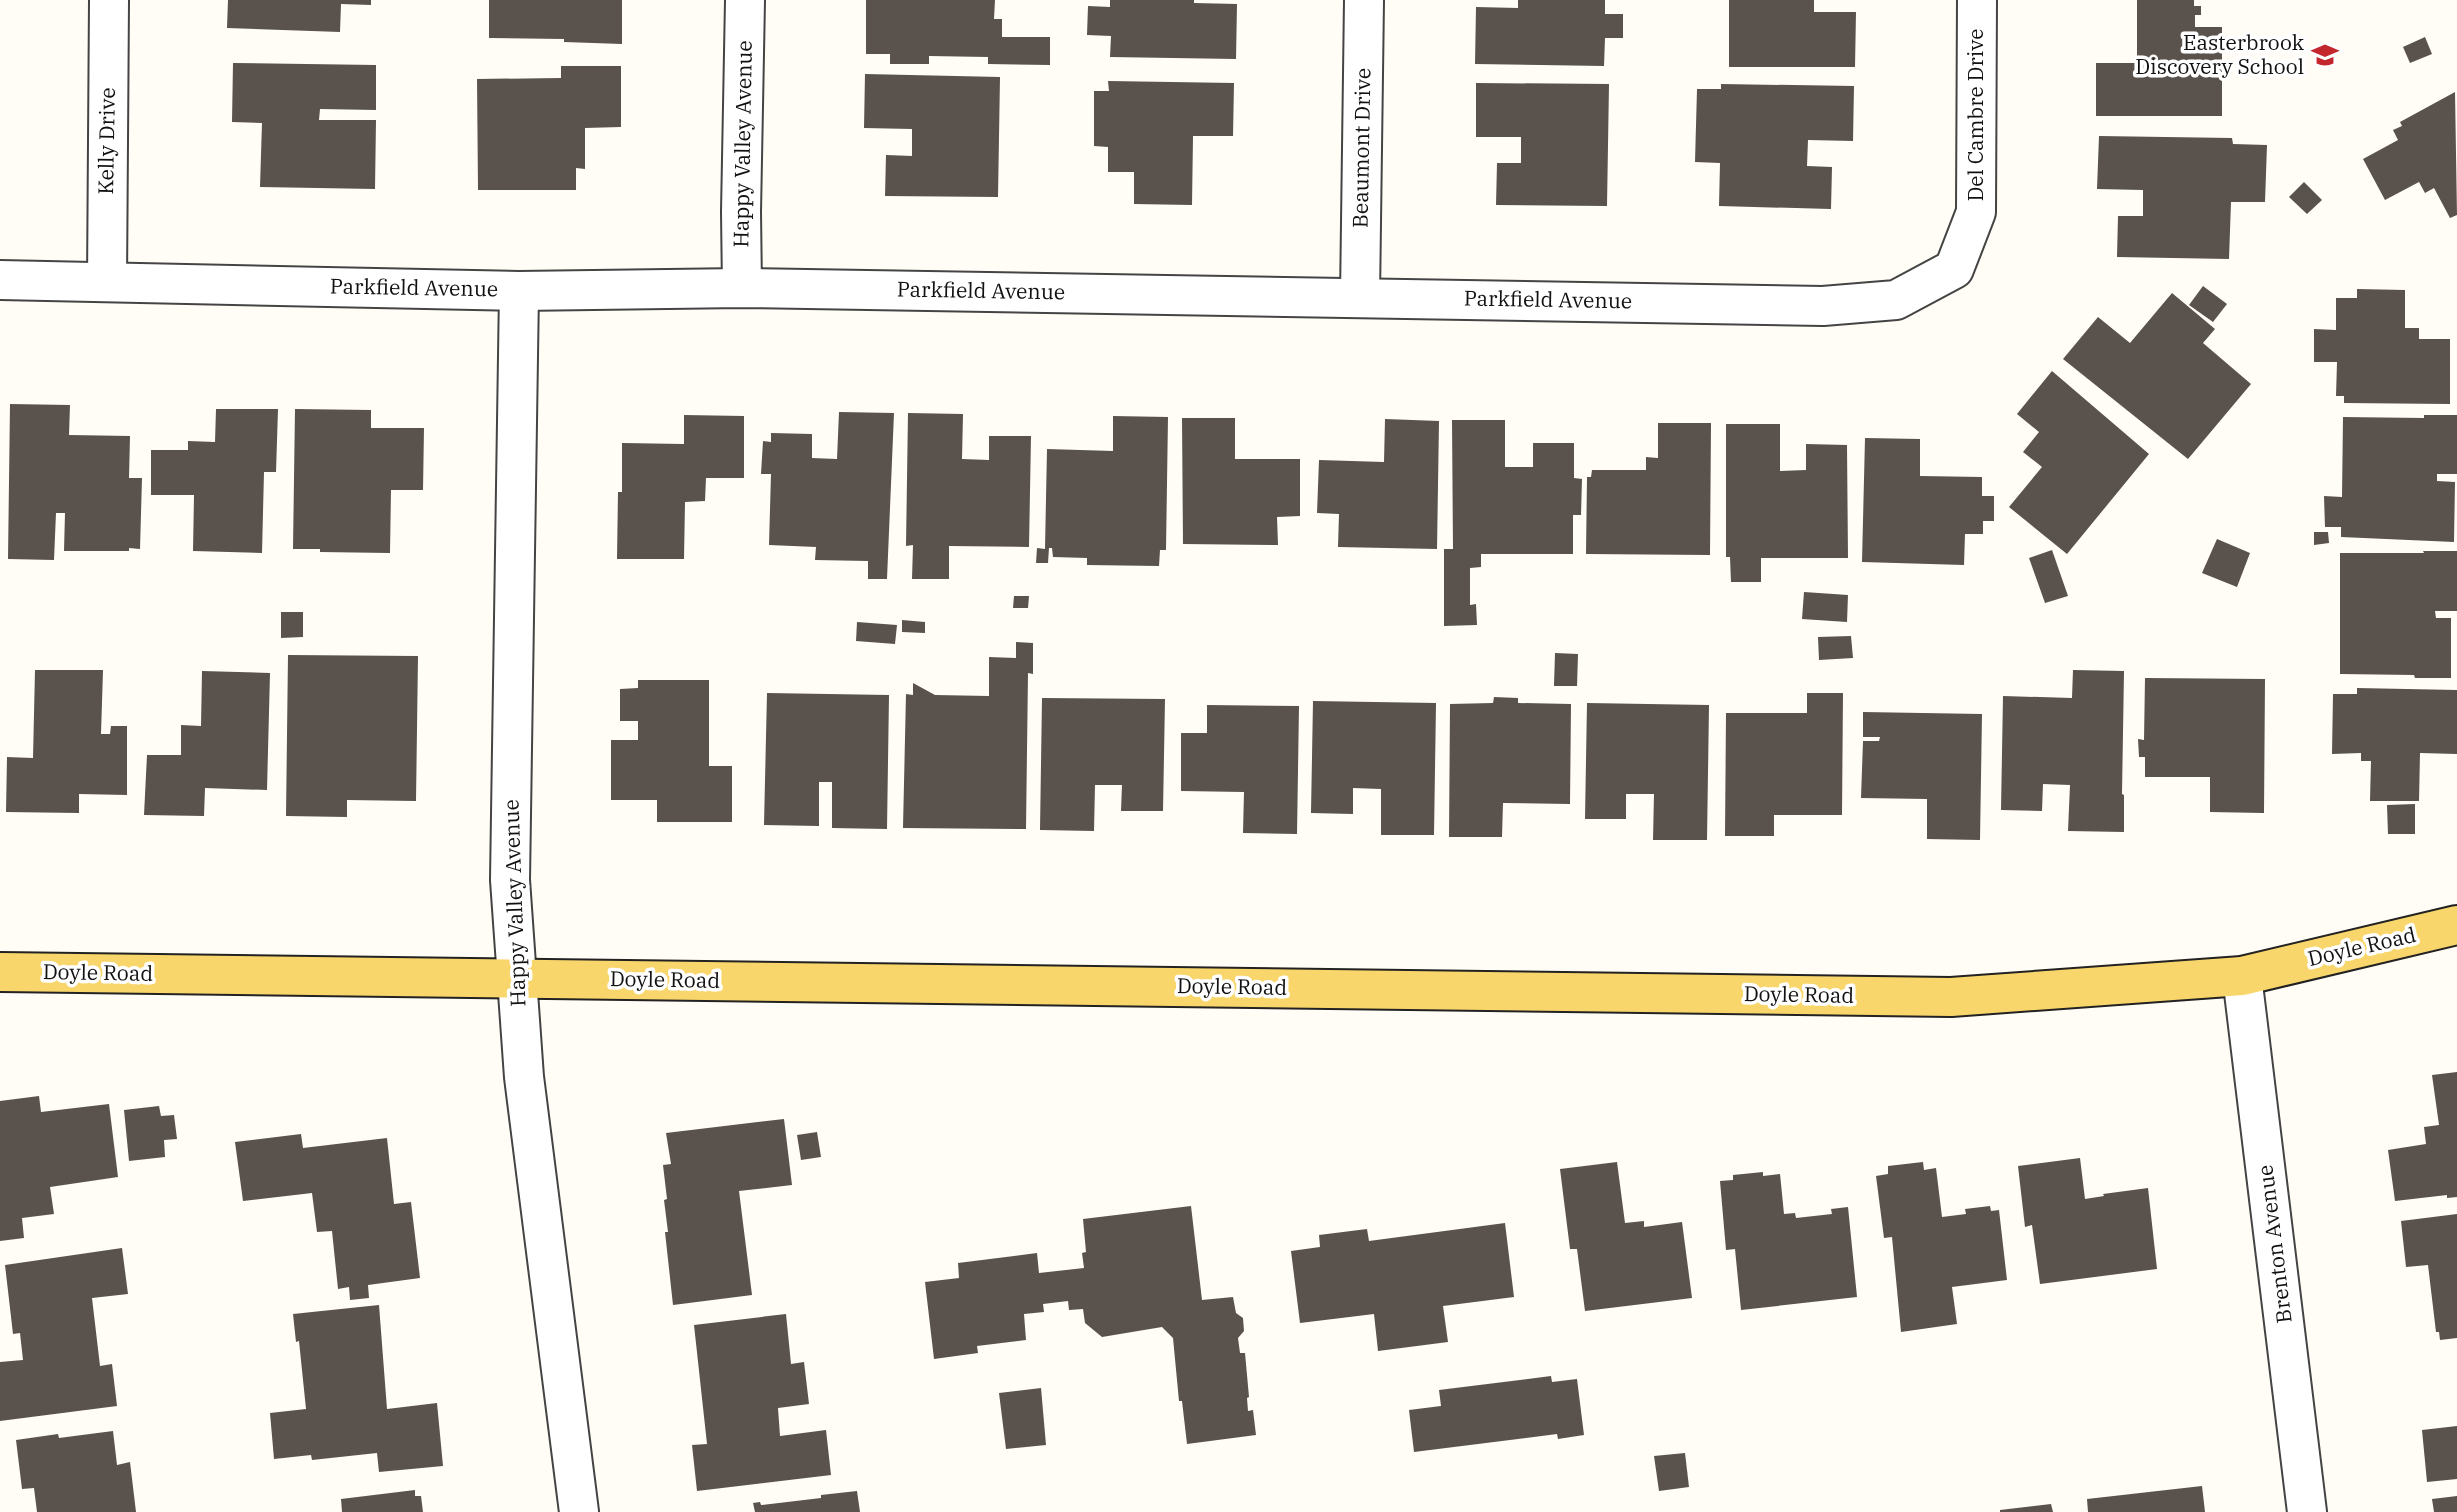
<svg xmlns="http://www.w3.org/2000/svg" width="2457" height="1512" viewBox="0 0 2457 1512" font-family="'IBM Plex Serif',serif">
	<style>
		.building { fill: #5a524d }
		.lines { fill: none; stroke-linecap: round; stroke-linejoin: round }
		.minor-casing { stroke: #444; stroke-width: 42 }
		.major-casing { stroke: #222; stroke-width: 42 }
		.minor { stroke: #fff; stroke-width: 38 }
		.major { stroke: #f9d66b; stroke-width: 38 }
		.labels { text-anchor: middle; stroke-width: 7; stroke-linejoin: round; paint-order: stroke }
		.poi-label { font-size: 21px; fill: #111; stroke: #fff; text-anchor: end }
		.street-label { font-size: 21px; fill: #111; stroke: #fff }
	</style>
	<rect width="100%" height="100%" fill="#fffdf5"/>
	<g class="building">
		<polygon points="228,0 371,0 371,5 341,4 340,32 227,28"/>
		<polygon points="489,0 622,0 622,44 564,42 564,39 489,38"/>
		<polygon points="866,0 995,0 994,19 1002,19 1002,37 1050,37 1050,65 988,64 988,57 929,56 929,64 890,64 890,54 866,54"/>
		<polygon points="1110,0 1194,0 1194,3 1237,4 1236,59 1110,57 1111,36 1087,35 1088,6 1110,7"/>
		<polygon points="1518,0 1605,0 1605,14 1623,14 1623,38 1605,38 1604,66 1475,64 1476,7 1518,8"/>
		<polygon points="1729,0 1814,0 1814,12 1856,12 1855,67 1729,67"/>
		<polygon points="2137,0 2194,0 2194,6 2201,6 2201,15 2195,15 2195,27 2222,27 2222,116 2096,116 2096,63 2137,63"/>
		<polygon points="2425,37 2432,54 2410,63 2403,47"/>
		<polygon points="233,63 376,65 376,110 320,109 319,120 376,120 375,189 260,187 262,123 232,122"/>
		<polygon points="561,66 621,66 621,127 585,128 585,169 576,168 576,190 478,190 477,79 561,78"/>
		<polygon points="865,74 1000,77 998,197 885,196 886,155 912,156 912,129 864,128"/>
		<polygon points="1108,81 1234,83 1233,136 1193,136 1192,205 1134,204 1134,172 1108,172 1108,147 1094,146 1094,91 1109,91"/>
		<polygon points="1476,83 1609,84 1607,206 1496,205 1497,163 1521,163 1521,137 1476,137"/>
		<polygon points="1721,84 1854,86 1853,141 1808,140 1807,166 1832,167 1831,209 1719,206 1720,163 1695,162 1697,89 1721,89"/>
		<polygon points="2455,92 2457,215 2450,218 2434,188 2425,193 2419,182 2385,200 2363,159 2398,140 2393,130 2402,126 2400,122"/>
		<polygon points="2099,136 2232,138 2233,144 2267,145 2265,202 2231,202 2229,259 2117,257 2118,216 2143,216 2143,190 2097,189"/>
		<polygon points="2304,182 2322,200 2307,214 2289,197"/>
		<polygon points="2203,286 2227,304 2213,322 2189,305"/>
		<polygon points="2357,289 2405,290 2405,328 2419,328 2419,339 2450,339 2450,404 2344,403 2344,396 2336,396 2337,362 2314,362 2314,329 2336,330 2336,298 2357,298"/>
		<polygon points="2172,293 2215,329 2203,343 2251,384 2188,459 2063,359 2098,317 2130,343"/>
		<polygon points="2052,371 2149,454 2067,554 2009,507 2042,467 2023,452 2039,432 2017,414"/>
		<polygon points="10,404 70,405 69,435 130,436 129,478 142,478 140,549 129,548 129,551 64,551 65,513 56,513 54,560 8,559"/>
		<polygon points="216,409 278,409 276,472 264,472 262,553 193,551 194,495 151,495 151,450 188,450 188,441 215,442"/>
		<polygon points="295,409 371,410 371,428 424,428 423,490 391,490 390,553 320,552 320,549 293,549"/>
		<polygon points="839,412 894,413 887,579 868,579 868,561 815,560 816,547 769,545 771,474 761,474 763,441 771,442 771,433 812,434 812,458 837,459"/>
		<polygon points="908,413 963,414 962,459 989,460 989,436 1031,436 1029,547 949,546 949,579 912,579 913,545 906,546"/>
		<polygon points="684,415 744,416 744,478 706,478 705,501 685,502 684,559 617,559 618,492 622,492 622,443 684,444"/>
		<polygon points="2424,415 2457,415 2457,474 2437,474 2437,481 2455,482 2454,542 2341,537 2341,527 2325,527 2324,496 2342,497 2343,417 2424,418"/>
		<polygon points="1113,416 1168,417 1166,550 1160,550 1159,566 1087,565 1087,558 1053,557 1052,548 1049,548 1048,563 1036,563 1037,548 1045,549 1047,449 1113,451"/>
		<polygon points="1182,418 1235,418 1235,459 1300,459 1300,516 1277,517 1278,545 1183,544"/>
		<polygon points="1385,419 1439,421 1437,549 1338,547 1339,514 1317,513 1319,460 1384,462"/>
		<polygon points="1452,420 1505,420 1505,467 1533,467 1533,443 1574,443 1574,478 1582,479 1581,515 1573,515 1573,554 1481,554 1481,567 1470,568 1470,605 1476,604 1477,625 1444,626 1444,549 1453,549"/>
		<polygon points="1658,423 1711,423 1710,555 1586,554 1587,477 1591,477 1592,470 1646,470 1646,457 1658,458"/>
		<polygon points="1726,424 1780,424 1780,471 1806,470 1806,444 1847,445 1848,558 1761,558 1761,582 1731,582 1730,557 1726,557"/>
		<polygon points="1865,438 1920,439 1920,476 1982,477 1982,496 1994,496 1994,521 1983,521 1983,534 1965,534 1964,565 1862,562"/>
		<polygon points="2314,532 2328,532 2329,543 2314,545"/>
		<polygon points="2217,539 2250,553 2237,587 2202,573"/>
		<polygon points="2052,550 2068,596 2045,603 2029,558"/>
		<polygon points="2423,551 2457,551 2457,611 2435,611 2436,618 2451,618 2451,678 2415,678 2414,675 2340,674 2340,553 2424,553"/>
		<polygon points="1804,592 1848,595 1847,622 1802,619"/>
		<polygon points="1014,596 1029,596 1028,608 1013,608"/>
		<polygon points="281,612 303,612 303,637 281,638"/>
		<polygon points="902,620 925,622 925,633 902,632"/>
		<polygon points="857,622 897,625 895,644 856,641"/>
		<polygon points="1851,636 1853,658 1819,660 1818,637"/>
		<polygon points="1016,642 1033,643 1033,674 1028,673 1026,829 903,828 906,694 913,695 913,683 935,695 989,696 989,657 1016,658"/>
		<polygon points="1555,653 1578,654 1577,686 1554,686"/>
		<polygon points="288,655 418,656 416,801 347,800 347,817 286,816"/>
		<polygon points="35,670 103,670 101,734 110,734 111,726 127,726 127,795 79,794 79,813 6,812 7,757 33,758"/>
		<polygon points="2073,670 2124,671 2122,794 2124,795 2124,832 2068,831 2070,785 2043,784 2042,811 2001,810 2003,696 2072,698"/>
		<polygon points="202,671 270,673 267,790 205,788 204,816 144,815 147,755 181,755 181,725 201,726"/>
		<polygon points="2145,678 2265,679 2264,813 2210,812 2210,777 2145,777 2145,757 2139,757 2138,739 2144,740"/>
		<polygon points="638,680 709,680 709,766 732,766 732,822 657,822 657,800 611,800 611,740 638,740 638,721 620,721 620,689 638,688"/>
		<polygon points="2357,688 2457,690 2457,754 2420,753 2419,801 2370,801 2371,761 2361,761 2361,753 2332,754 2333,694 2357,694"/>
		<polygon points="767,693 889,695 887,829 832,828 832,782 819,782 819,826 764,825"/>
		<polygon points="1807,693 1843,693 1842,815 1774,815 1774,836 1725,836 1726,713 1807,713"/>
		<polygon points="1494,697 1518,698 1518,703 1571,704 1570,804 1503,803 1502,837 1449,837 1450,704 1493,703"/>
		<polygon points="1042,698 1165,699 1163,811 1121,811 1122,785 1095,785 1094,831 1040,830"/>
		<polygon points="1313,701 1436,703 1434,835 1381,835 1381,789 1353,788 1353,814 1311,813"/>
		<polygon points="1587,703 1709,705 1707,840 1653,840 1654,794 1626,794 1626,819 1585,819"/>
		<polygon points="1207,705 1299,706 1297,834 1243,833 1244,792 1181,791 1181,733 1207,733"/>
		<polygon points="1863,712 1982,714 1980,840 1927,839 1927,799 1861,798 1863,741 1879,741 1880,737 1863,737"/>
		<polygon points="2415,804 2415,834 2388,834 2387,805"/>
		<polygon points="2457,1072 2457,1197 2447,1198 2447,1195 2395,1201 2388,1150 2426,1144 2424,1127 2439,1125 2432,1075"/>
		<polygon points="39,1096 41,1112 109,1104 118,1177 50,1187 54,1214 22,1218 24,1238 0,1241 0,1101"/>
		<polygon points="159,1106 161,1116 174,1115 177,1139 164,1140 165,1157 129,1161 124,1110"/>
		<polygon points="784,1119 792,1185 739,1191 752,1295 673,1305 665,1232 668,1232 664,1200 667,1199 663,1165 671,1164 666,1133"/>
		<polygon points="817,1132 821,1157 801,1160 797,1135"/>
		<polygon points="301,1134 303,1148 387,1138 394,1204 411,1202 420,1278 368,1285 369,1298 350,1300 349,1287 338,1289 332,1231 317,1232 312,1193 243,1201 235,1142"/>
		<polygon points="2080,1158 2085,1199 2104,1196 2103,1194 2148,1188 2157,1269 2040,1284 2032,1225 2025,1227 2018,1166"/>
		<polygon points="1617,1162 1625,1223 1644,1221 1644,1227 1682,1222 1692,1298 1585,1311 1577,1249 1570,1249 1560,1169"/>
		<polygon points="1923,1162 1924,1170 1936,1168 1942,1217 1966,1214 1965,1209 1990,1206 1991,1211 1999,1210 2007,1280 1952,1287 1957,1324 1901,1332 1892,1237 1884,1238 1876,1176 1888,1174 1888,1166"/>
		<polygon points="1763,1172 1763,1176 1780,1174 1784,1214 1795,1213 1796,1218 1832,1214 1831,1209 1848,1207 1857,1297 1741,1310 1735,1249 1726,1250 1720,1181 1733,1180 1733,1175"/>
		<polygon points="1191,1206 1202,1300 1233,1297 1236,1313 1243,1318 1244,1331 1238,1338 1240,1353 1245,1353 1249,1397 1247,1398 1248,1411 1253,1410 1256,1435 1187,1444 1182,1401 1179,1401 1173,1338 1162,1327 1102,1337 1085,1323 1083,1309 1069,1310 1068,1301 1043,1304 1044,1312 1024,1314 1026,1340 977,1346 978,1353 934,1359 925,1282 959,1278 958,1263 1037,1253 1039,1273 1084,1268 1082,1253 1086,1252 1083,1219"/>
		<polygon points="2457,1214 2457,1338 2440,1340 2439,1332 2436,1332 2428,1265 2406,1267 2401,1221"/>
		<polygon points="1505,1223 1514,1297 1443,1306 1448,1342 1378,1351 1374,1314 1300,1323 1291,1251 1320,1247 1319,1235 1367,1229 1369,1241"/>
		<polygon points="122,1248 128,1294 92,1298 100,1366 112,1364 117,1406 0,1421 0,1362 23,1360 20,1333 13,1334 5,1265"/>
		<polygon points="379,1305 387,1409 437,1403 443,1466 379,1472 377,1453 312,1460 311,1455 274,1459 270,1413 306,1409 299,1341 296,1342 293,1314"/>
		<polygon points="786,1314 791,1364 804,1362 809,1404 778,1408 780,1436 826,1430 831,1475 697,1491 692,1445 707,1444 694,1325"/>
		<polygon points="1551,1376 1552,1382 1577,1379 1584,1435 1558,1439 1557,1434 1414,1452 1409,1410 1441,1406 1439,1390"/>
		<polygon points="1041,1388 1046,1445 1006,1449 999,1393"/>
		<polygon points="2457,1426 2457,1479 2427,1482 2422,1430"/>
		<polygon points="113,1431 117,1465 130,1462 136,1512 37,1512 34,1488 22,1489 16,1440 58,1434 59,1438"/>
		<polygon points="1685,1453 1689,1487 1659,1491 1654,1456"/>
		<polygon points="2202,1486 2205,1512 2088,1512 2087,1499"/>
		<polygon points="415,1490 415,1496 421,1496 423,1512 342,1512 341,1499"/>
		<polygon points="857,1491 860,1512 755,1512 753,1503 760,1502 761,1505 821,1498 821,1495"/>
		<polygon points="2457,1496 2457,1512 2434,1512 2432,1499"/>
		<polygon points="2051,1504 2053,1512 2000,1512 2000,1510"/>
	</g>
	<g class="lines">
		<defs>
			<g id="minor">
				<polyline points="0,280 519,291 742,288 1823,306 1896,300 1954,269 1976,212 1977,0"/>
				<polyline points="107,282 109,0"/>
				<polyline points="742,288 741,212 745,0"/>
				<polyline points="519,291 510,880 524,1077 579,1512"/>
				<polyline points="1360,297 1364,0"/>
				<polyline points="2242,976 2307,1512"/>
			</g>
			<polyline id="major" points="0,972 1951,997 2242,976 2457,925"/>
		</defs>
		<use href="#minor" class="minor-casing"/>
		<use href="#major" class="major-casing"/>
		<use href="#minor" class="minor"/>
		<use href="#major" class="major"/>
	</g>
	<defs>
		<symbol id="school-bare" viewBox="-9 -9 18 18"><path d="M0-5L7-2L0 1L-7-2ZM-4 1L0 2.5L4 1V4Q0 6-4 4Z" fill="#c4262e" stroke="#fff" stroke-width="2.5" paint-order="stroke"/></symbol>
	</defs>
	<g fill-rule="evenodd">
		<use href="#school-bare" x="2306" y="36" width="38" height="38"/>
	</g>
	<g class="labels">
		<g class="poi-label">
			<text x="2304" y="50">Easterbrook<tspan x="2304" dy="24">Discovery School</tspan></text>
		</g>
		<g class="street-label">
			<text transform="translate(1976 115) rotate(-90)" y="7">Del Cambre Drive</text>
			<text transform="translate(107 141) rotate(-89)" y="7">Kelly Drive</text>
			<text transform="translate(743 144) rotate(-89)" y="7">Happy Valley Avenue</text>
			<text transform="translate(1362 148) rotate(-89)" y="7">Beaumont Drive</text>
			<text transform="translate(414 288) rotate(1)" y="7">Parkfield Avenue</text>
			<text transform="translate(981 291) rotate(1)" y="7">Parkfield Avenue</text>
			<text transform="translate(1548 300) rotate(1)" y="7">Parkfield Avenue</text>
			<text transform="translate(515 903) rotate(-92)" y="7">Happy Valley Avenue</text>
			<text transform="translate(2362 947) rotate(-13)" y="7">Doyle Road</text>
			<text transform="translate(98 973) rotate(1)" y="7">Doyle Road</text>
			<text transform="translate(665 980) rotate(1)" y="7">Doyle Road</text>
			<text transform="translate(1232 987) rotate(1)" y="7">Doyle Road</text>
			<text transform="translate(1799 995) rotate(1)" y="7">Doyle Road</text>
			<text transform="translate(2275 1244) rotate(-97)" y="7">Brenton Avenue</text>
		</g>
	</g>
</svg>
